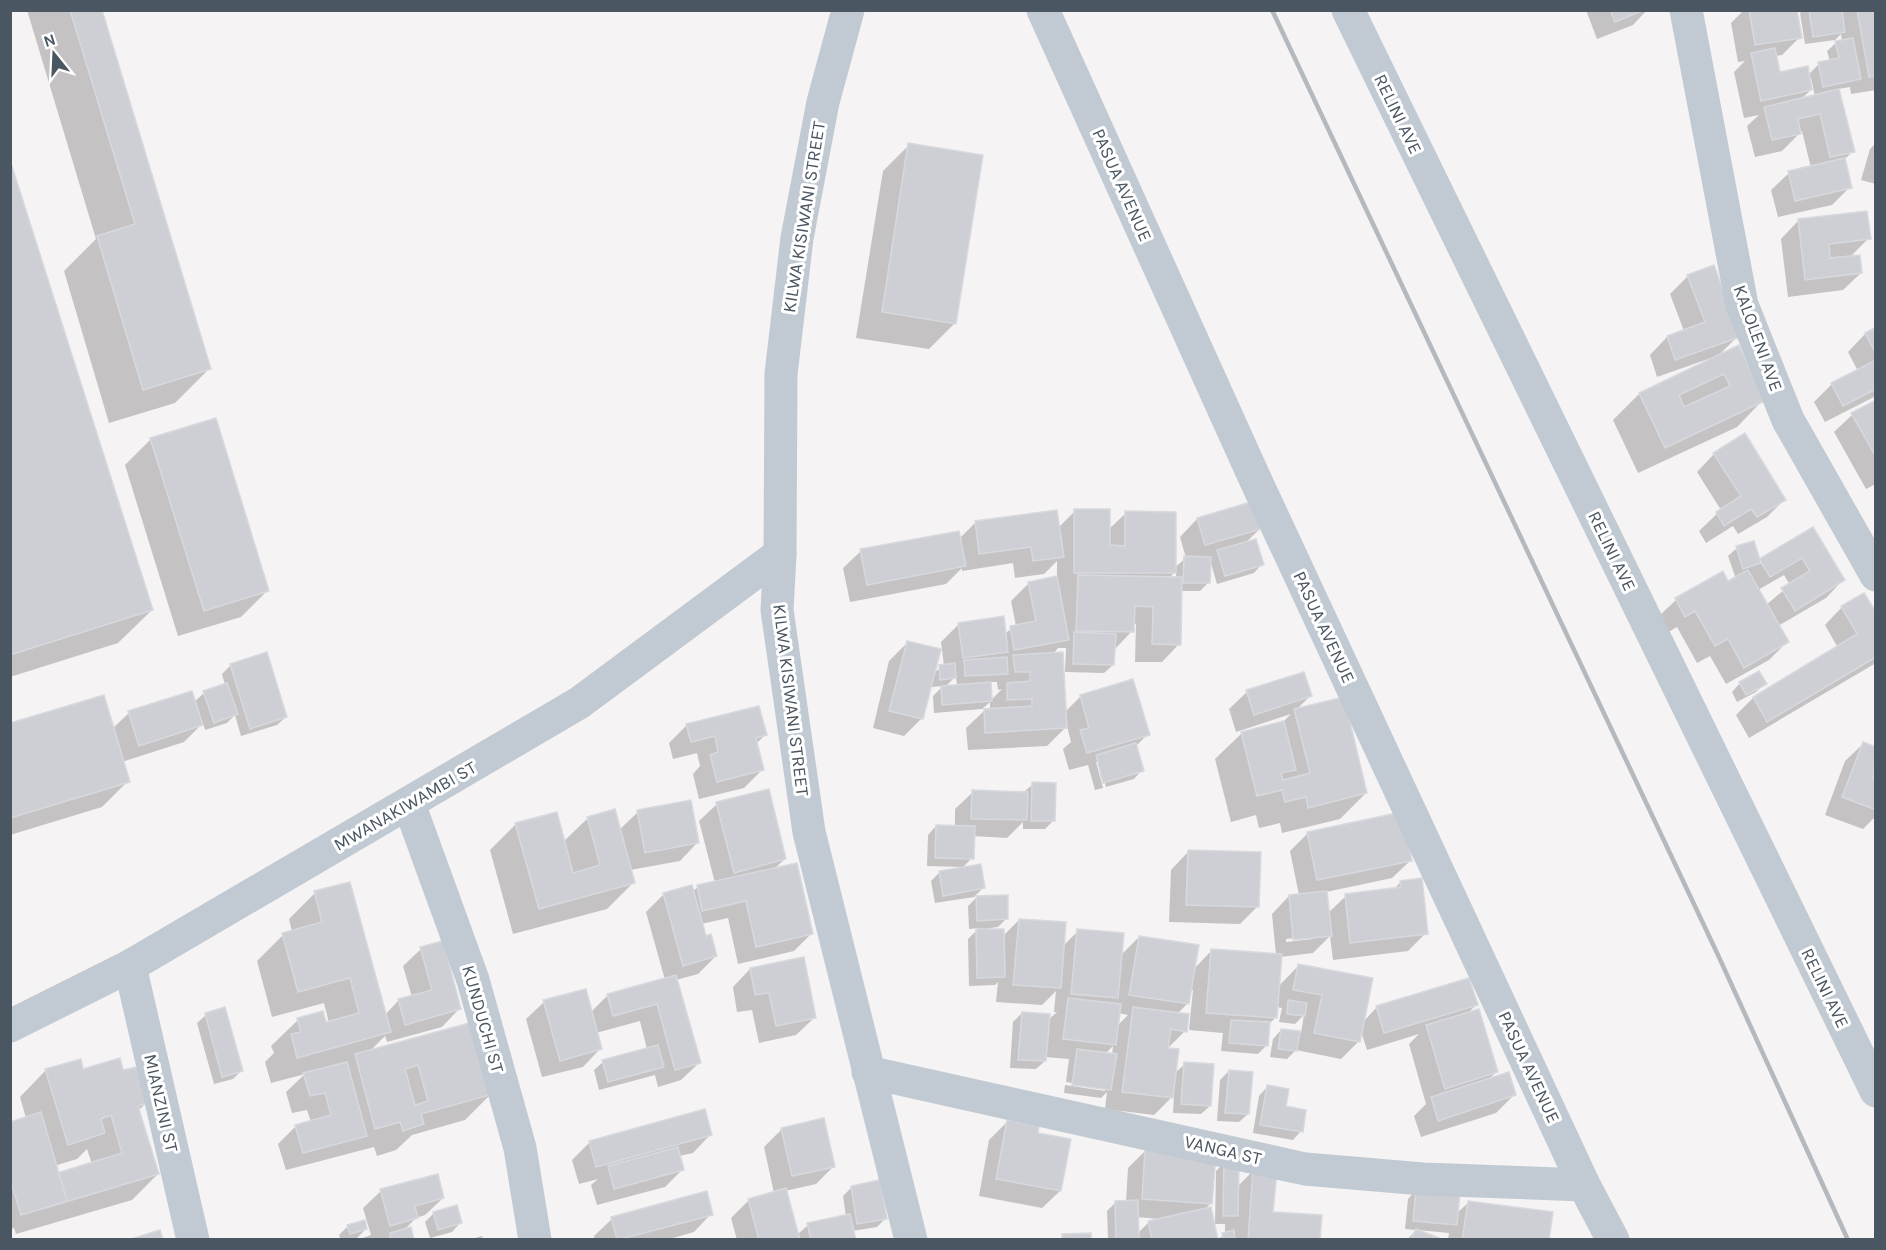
<svg xmlns="http://www.w3.org/2000/svg" width="1886" height="1250" viewBox="0 0 1886 1250" font-family="Karla,sans-serif">
	<style>
		.shadow { fill: #0003; fill-rule: evenodd }
		.building { fill: #cdcfd5; stroke: #d7d9de; stroke-width: 1.5; fill-rule: evenodd }
		.lines { fill: none; stroke-linecap: round; stroke-linejoin: round }
		.street { stroke: #c1cad2; stroke-width: 33 }
		.rail { stroke: #b5b8bd; stroke-width: 4.5 }
		.labels { text-anchor: middle; stroke-width: 6; stroke-linejoin: round; paint-order: stroke }
		.street-label { font-size: 18px; fill: #4a5661; stroke: #fff }
	</style>
	<rect width="100%" height="100%" fill="#f5f3f3"/>
	<g class="shadow">
		<polygon points="27,10 100,10 209,369 175,403 109,423 64,271 96,239"/>
		<polygon points="1586,10 1647,10 1633,25 1597,39"/>
		<path d="M1744 10H1796L1800 37 1782 55 1775 56 1779 74 1808 75 1819 64 1830 61 1827 51 1836 43 1842 42 1841 34 1835 40 1805 44 1800 13 1803 10H1876V90L1851 94 1850 87 1838 89 1853 151 1844 160 1850 187 1832 205 1778 217 1771 190 1789 173 1811 168 1802 131 1782 151 1755 157 1747 126 1759 115 1744 118 1734 72 1745 61 1738 62 1731 23ZM1809 78H1811L1815 97 1800 100 1811 90Z"/>
		<polygon points="1876,143 1876,184 1861,180 1870,149"/>
		<polygon points="909,145 955,323 929,349 856,338 883,171"/>
		<polygon points="10,165 152,610 118,643 10,677"/>
		<polygon points="1798,221 1869,238 1850,257 1861,273 1843,290 1788,297 1781,239"/>
		<polygon points="1688,276 1738,336 1718,356 1763,400 1737,427 1638,473 1613,420 1639,394 1712,360 1711,358 1657,377 1650,355 1667,337 1684,331 1670,294"/>
		<polygon points="1876,329 1876,396 1825,422 1814,402 1832,384 1858,371 1848,352 1865,334"/>
		<polygon points="1876,402 1876,484 1866,489 1834,432 1852,415"/>
		<polygon points="151,439 268,590 241,617 178,636 125,465"/>
		<polygon points="1714,454 1785,499 1767,517 1738,534 1733,526 1706,543 1699,531 1721,510 1697,472"/>
		<path d="M1075 511 1108 530 1126 513 1174 568 1186 558 1180 537 1197 519 1260 529 1244 544 1262 564 1254 573 1217 584 1210 560 1208 583 1200 591H1180L1179 644 1162 662H1135L1136 624H1133L1132 631 1115 649 1113 665 1104 673 1065 672 1066 648H1058L1053 654 1064 713 1081 696 1148 734 1135 747 1142 770 1134 779 1106 787 1099 762H1096L1103 788 1095 790 1088 765 1069 770 1063 749 1071 742 1067 726 1047 746 968 750 966 728 984 711 990 710V702L982 709 934 713 933 696 943 686 932 687 931 681 922 718 904 736 873 728 889 661 907 643 933 673 944 666 941 642 959 624 1004 634 1016 626 1011 601 1029 583 1057 577V561L1044 574 1015 578 1013 563 962 571V568L946 584 850 602 843 568 861 551 959 539 976 522 1058 528ZM1176 571V578H1169ZM956 676 957 686 945 687ZM989 682H997L998 690 1002 689 990 701Z"/>
		<path d="M1813 529 1843 580 1826 598 1778 626 1787 642 1769 660 1726 684 1710 656 1697 663 1677 627 1667 633 1658 617 1676 600 1722 573 1728 583 1736 579 1728 556 1737 548 1759 561ZM1784 575 1790 585 1766 605 1758 590Z"/>
		<polygon points="1842,607 1876,615 1876,663 1749,738 1736,715 1753,698 1838,648 1825,625"/>
		<polygon points="266,654 286,717 277,725 241,736 235,715 227,723 205,730 203,723 184,742 122,762 128,781 102,807 10,835 10,725 112,729 129,713 194,702 204,693 225,685 222,674 230,666"/>
		<polygon points="1303,673 1310,696 1296,710 1366,793 1340,819 1282,833 1280,823 1259,828 1256,815 1231,822 1215,759 1242,733 1282,723 1291,714 1236,732 1229,709 1247,692"/>
		<polygon points="1740,683 1765,683 1756,692 1737,702 1732,692"/>
		<polygon points="687,725 765,735 756,744 762,770 744,788 699,799 693,774 700,766 697,753 673,759 669,743"/>
		<polygon points="1863,744 1876,748 1876,816 1863,829 1825,815 1845,761"/>
		<polygon points="1033,784 1053,821 1045,829 1023,829 1023,822 1007,838 973,836 972,858 963,867 927,866 928,835 936,826 955,827 955,809 973,792 1024,792"/>
		<polygon points="717,804 785,859 774,869 811,934 794,951 738,964 728,918 701,924 704,937 716,956 698,974 676,980 699,1063 681,1080 658,1087 655,1075 599,1090 594,1070 603,1062 647,1049 640,1021 596,1033 600,1049 583,1067 542,1077 526,1019 544,1002 590,1013 608,995 665,980 646,912 664,894 692,892 698,887 715,883 699,821"/>
		<polygon points="638,812 697,843 680,861 630,870 633,883 607,909 513,934 490,850 516,824 563,842 588,818 619,830"/>
		<path d="M1308 833 1410 861 1392 878 1326 892 1328 913 1346 896 1393 890 1401 882 1426 933 1408 951 1333 960 1330 936 1313 953 1280 957 1278 987 1298 966 1363 1022 1377 1007 1476 1005 1466 1015 1496 1072 1487 1081 1514 1095 1496 1113 1421 1137 1414 1116 1426 1104 1409 1044 1419 1034 1367 1050 1361 1031 1359 1041 1341 1059 1296 1050 1287 1059 1270 1057 1273 1039 1281 1030 1301 1033 1304 1015 1295 1024 1279 1022 1282 1008 1276 1007 1275 1018 1269 1024 1266 1046 1258 1054 1221 1051 1223 1033 1189 1030 1193 990H1190L1188 1003 1177 1014 1185 1031 1167 1049 1174 1074 1185 1064 1210 1106 1201 1114 1173 1113 1174 1095 1154 1115 1105 1109 1107 1092 1101 1098 1064 1093 1065 1085 1105 1091V1088L1066 1082 1069 1059 1045 1057V1061L1036 1069 1010 1068 1013 1022 1022 1013 1048 1020 1057 1012H1054L1056 991 1042 1005 996 1002 998 982 995 985 969 986 968 939 979 928 969 929 968 906 977 897 1006 919 998 927 990 928V931L1003 936 1019 920 1063 946 1078 931 1120 956 1139 937 1194 969 1212 950 1276 955 1272 914 1289 896 1299 895 1290 851ZM1313 936V939L1286 942V939ZM1118 1013 1128 1015 1117 1026ZM1113 1046 1112 1055 1105 1054Z"/>
		<polygon points="1188,852 1258,906 1240,924 1169,922 1171,870"/>
		<polygon points="940,872 983,888 974,897 935,903 931,881"/>
		<polygon points="315,893 385,1015 398,1001 412,997 403,966 421,949 459,1009 442,1027 387,1042 385,1036 369,1052 472,1024 491,1094 465,1120 412,1135 396,1150 377,1156 374,1147 286,1170 278,1144 296,1126 311,1122 307,1110 292,1113 286,1092 305,1074 271,1083 265,1062 274,1053 271,1046 298,1020 329,1023 324,1003 272,1017 257,961 283,935 292,932 289,919"/>
		<polygon points="750,969 814,1018 796,1035 759,1043 752,1010 737,1012 733,987"/>
		<polygon points="206,1015 241,1071 233,1079 214,1084 197,1023"/>
		<path d="M46 1070 122 1072 146 1103 138 1111 158 1174 132 1200 16 1234 14 1228 10 1229V1123L26 1118 20 1097ZM87 1149 92 1164 56 1175 54 1166 77 1159Z"/>
		<polygon points="1229,1071 1248,1114 1239,1122 1217,1121 1220,1080"/>
		<polygon points="1267,1087 1301,1131 1293,1140 1253,1133 1259,1096"/>
		<polygon points="1007,1122 1036,1134 1060,1191 1042,1208 979,1196 989,1140"/>
		<polygon points="782,1129 834,1166 816,1184 785,1191 797,1235 808,1225 846,1216 843,1196 851,1188 886,1218 877,1227 852,1231 854,1240 737,1240 731,1218 749,1200 774,1193 764,1147"/>
		<polygon points="710,1135 693,1153 679,1156 683,1169 665,1187 597,1205 591,1185 598,1179 579,1184 572,1160 590,1142"/>
		<path d="M1146 1150 1210 1204 1204 1210 1217 1240H1108L1107 1211 1116 1202H1126L1128 1168ZM1137 1217 1159 1219 1149 1222 1138 1233Z"/>
		<polygon points="1225,1162 1237,1187 1254,1170 1272,1214 1319,1240 1217,1240 1225,1234 1225,1224 1215,1224 1216,1171"/>
		<polygon points="1416,1190 1456,1214 1468,1203 1548,1240 1448,1240 1449,1233 1418,1230 1436,1240 1407,1240 1416,1230 1405,1229 1408,1199"/>
		<polygon points="381,1191 443,1198 425,1215 416,1218 403,1231 413,1240 357,1240 371,1235 363,1208"/>
		<polygon points="434,1213 460,1223 452,1232 430,1238 425,1222"/>
		<polygon points="711,1214 694,1232 666,1240 595,1240 594,1236 612,1219"/>
		<polygon points="348,1226 366,1229 355,1240 341,1240 339,1235"/>
		<polygon points="482,1236 483,1240 474,1240 475,1238"/>
	</g>
	<g class="building">
		<polygon points="70,10 102,10 211,369 143,390 97,236 135,224"/>
		<polygon points="1610,10 1644,10 1615,22"/>
		<polygon points="1749,10 1797,10 1802,38 1755,45"/>
		<polygon points="1809,10 1842,10 1845,32 1813,37"/>
		<polygon points="1857,10 1876,10 1876,76 1869,77"/>
		<polygon points="1853,38 1861,79 1823,87 1818,62 1839,58 1835,41"/>
		<polygon points="1775,48 1780,72 1808,66 1812,90 1761,101 1751,53"/>
		<polygon points="1839,89 1855,152 1830,157 1820,114 1798,119 1801,134 1772,140 1764,107"/>
		<polygon points="908,143 983,155 956,324 882,312"/>
		<polygon points="1845,158 1852,188 1795,201 1788,171"/>
		<polygon points="10,160 153,610 10,655"/>
		<polygon points="1867,211 1871,239 1829,244 1830,258 1860,255 1862,273 1805,280 1798,219"/>
		<polygon points="1714,265 1740,337 1675,360 1667,336 1705,322 1687,275"/>
		<polygon points="1876,327 1876,354 1865,333"/>
		<path d="M1739 345 1765 401 1665 448 1639 393ZM1724 374 1730 386 1684 407 1679 395Z"/>
		<polygon points="1876,360 1876,389 1843,406 1831,383"/>
		<polygon points="1876,400 1876,457 1851,413"/>
		<polygon points="216,418 269,591 204,611 150,438"/>
		<polygon points="1745,433 1786,500 1757,517 1751,509 1724,526 1716,512 1741,496 1713,453"/>
		<polygon points="1254,501 1261,529 1205,545 1197,518"/>
		<polygon points="1074,509 1110,509 1110,545 1125,546 1125,511 1176,512 1176,573 1074,573"/>
		<polygon points="1057,510 1064,557 1033,561 1031,547 979,554 975,521"/>
		<polygon points="1813,527 1845,580 1795,611 1781,588 1810,571 1802,558 1770,577 1759,559"/>
		<polygon points="959,531 966,566 867,585 860,549"/>
		<polygon points="1256,539 1264,565 1225,576 1217,550"/>
		<polygon points="1754,541 1761,563 1743,569 1736,546"/>
		<polygon points="1184,556 1211,557 1210,583 1183,583"/>
		<polygon points="1748,570 1789,642 1744,668 1728,639 1715,646 1695,611 1685,617 1675,598 1723,571 1728,581"/>
		<polygon points="1078,575 1182,577 1181,645 1152,644 1153,607 1135,606 1134,632 1076,631"/>
		<polygon points="1057,576 1069,640 1014,650 1010,626 1036,621 1028,582"/>
		<polygon points="1864,593 1876,612 1876,657 1767,722 1753,697 1857,634 1841,606"/>
		<polygon points="1004,616 1008,652 963,658 958,623"/>
		<polygon points="1074,632 1116,634 1114,665 1073,664"/>
		<polygon points="907,641 941,649 923,719 889,711"/>
		<polygon points="267,652 287,717 250,729 230,664"/>
		<polygon points="1063,652 1067,728 985,733 984,709 1032,706 1032,699 1007,700 1007,683 1030,681 1030,672 1015,672 1013,655"/>
		<polygon points="1007,657 1008,674 965,676 964,660"/>
		<polygon points="955,663 956,678 940,680 939,665"/>
		<polygon points="1759,671 1767,684 1746,695 1739,682"/>
		<polygon points="1304,672 1312,696 1254,715 1246,690"/>
		<polygon points="1133,679 1150,735 1087,753 1080,730 1089,728 1080,695"/>
		<polygon points="991,682 992,701 942,705 941,686"/>
		<polygon points="227,683 238,714 214,723 203,691"/>
		<polygon points="192,691 203,725 139,746 128,711"/>
		<polygon points="104,695 130,782 10,818 10,723"/>
		<polygon points="1344,697 1367,793 1308,808 1306,797 1285,802 1282,790 1257,796 1241,732 1284,721 1296,770 1281,773 1283,780 1310,773 1294,709"/>
		<polygon points="759,706 767,735 756,738 764,770 717,782 710,755 718,752 715,736 691,742 686,724"/>
		<polygon points="1863,742 1876,747 1873,780 1876,780 1876,810 1842,797"/>
		<polygon points="1136,743 1144,771 1103,783 1096,755"/>
		<polygon points="1032,782 1056,783 1055,821 1031,821"/>
		<polygon points="769,789 786,859 734,873 716,802"/>
		<polygon points="972,790 1028,792 1027,820 971,819"/>
		<polygon points="691,800 699,843 645,853 637,810"/>
		<polygon points="615,809 635,883 539,909 515,823 557,812 573,873 600,865 587,817"/>
		<polygon points="1402,812 1412,861 1317,880 1307,832"/>
		<polygon points="936,825 975,826 974,859 935,858"/>
		<polygon points="1188,850 1261,852 1259,907 1186,905"/>
		<polygon points="797,863 813,934 756,947 746,901 702,911 697,885"/>
		<polygon points="981,864 985,888 943,896 939,871"/>
		<polygon points="1422,878 1428,934 1350,943 1345,894 1401,887 1400,881"/>
		<polygon points="350,882 391,1032 297,1058 291,1034 301,1032 297,1018 323,1011 326,1022 359,1013 350,978 298,992 282,933 322,922 314,891"/>
		<polygon points="692,885 706,936 711,934 717,956 683,966 663,893"/>
		<polygon points="1327,891 1332,936 1293,940 1289,895"/>
		<polygon points="1008,895 1008,919 977,921 976,896"/>
		<polygon points="1019,919 1066,922 1061,988 1013,985"/>
		<polygon points="976,929 1004,929 1005,977 977,978"/>
		<polygon points="1077,929 1124,933 1118,998 1071,994"/>
		<polygon points="1139,936 1199,945 1189,1004 1129,995"/>
		<polygon points="443,941 461,1009 405,1025 398,999 432,990 420,947"/>
		<polygon points="1211,949 1282,954 1277,1018 1206,1013"/>
		<polygon points="804,957 816,1018 776,1026 769,993 755,995 750,968"/>
		<polygon points="1298,964 1373,978 1360,1042 1314,1033 1322,995 1293,990"/>
		<polygon points="676,975 701,1063 675,1070 657,1004 613,1016 607,994"/>
		<polygon points="1469,978 1478,1005 1384,1033 1376,1006"/>
		<polygon points="586,989 602,1049 560,1061 543,1000"/>
		<polygon points="1068,998 1121,1004 1116,1045 1063,1039"/>
		<polygon points="1288,1000 1307,1003 1305,1016 1287,1014"/>
		<polygon points="225,1007 243,1071 222,1077 205,1013"/>
		<polygon points="1133,1007 1189,1014 1187,1032 1171,1029 1168,1048 1179,1049 1173,1098 1122,1092"/>
		<polygon points="1479,1009 1498,1072 1445,1089 1426,1025"/>
		<polygon points="1022,1012 1050,1014 1046,1061 1018,1060"/>
		<polygon points="1231,1020 1270,1022 1268,1046 1229,1043"/>
		<path d="M473 1022 493 1094 421 1114 424 1124 403 1131 400 1122 375 1129 355 1054ZM418 1065 428 1101 415 1105 405 1069Z"/>
		<polygon points="1281,1029 1300,1031 1297,1051 1278,1049"/>
		<polygon points="658,1045 664,1067 608,1082 602,1060"/>
		<polygon points="1077,1049 1117,1054 1111,1090 1072,1085"/>
		<polygon points="120,1058 123,1070 137,1067 148,1103 138,1106 159,1174 42,1209 26,1154 49,1147 57,1173 122,1153 111,1115 101,1119 105,1133 68,1145 45,1069 81,1059 83,1069"/>
		<polygon points="347,1062 367,1136 303,1153 295,1125 331,1115 325,1093 310,1096 303,1073"/>
		<polygon points="1184,1062 1214,1064 1211,1106 1181,1104"/>
		<polygon points="1229,1070 1253,1072 1249,1114 1225,1113"/>
		<polygon points="1509,1072 1516,1095 1438,1121 1431,1097"/>
		<polygon points="1267,1085 1289,1089 1286,1106 1306,1110 1303,1132 1260,1125"/>
		<polygon points="705,1109 712,1135 596,1167 589,1141"/>
		<polygon points="41,1112 67,1201 21,1215 10,1179 10,1122"/>
		<polygon points="824,1118 835,1167 792,1176 781,1128"/>
		<polygon points="1007,1120 1039,1126 1038,1133 1071,1139 1061,1191 996,1179"/>
		<polygon points="678,1147 684,1170 614,1189 608,1166"/>
		<polygon points="1145,1149 1216,1154 1212,1204 1142,1199"/>
		<polygon points="1224,1160 1239,1161 1238,1216 1223,1216"/>
		<polygon points="1253,1169 1277,1171 1273,1212 1322,1215 1320,1240 1248,1240"/>
		<polygon points="438,1174 444,1198 415,1206 418,1218 390,1226 380,1189"/>
		<polygon points="880,1180 887,1219 857,1224 851,1186"/>
		<polygon points="786,1188 800,1240 759,1240 748,1199"/>
		<polygon points="1416,1189 1460,1192 1457,1225 1413,1221"/>
		<polygon points="707,1191 713,1215 617,1240 611,1217"/>
		<polygon points="1138,1200 1139,1240 1116,1240 1115,1201"/>
		<polygon points="1468,1201 1553,1212 1549,1240 1462,1240"/>
		<polygon points="457,1205 462,1223 438,1230 433,1212"/>
		<polygon points="1211,1207 1218,1240 1152,1240 1148,1221"/>
		<polygon points="850,1214 856,1240 811,1240 807,1223"/>
		<polygon points="365,1220 367,1229 350,1234 347,1225"/>
		<polygon points="411,1227 414,1240 391,1240 390,1233"/>
		<polygon points="1416,1229 1439,1238 1438,1240 1411,1240"/>
		<polygon points="160,1230 163,1240 128,1240"/>
		<polygon points="1234,1230 1235,1240 1223,1240 1222,1233"/>
		<polygon points="1091,1233 1091,1240 1062,1240 1062,1234"/>
	</g>
	<g class="lines">
		<g class="street">
			<polyline points="848,10 823,102 797,238 781,374 780,554 777,610 809,832 911,1240"/>
			<polyline points="1043,10 1256,481 1584,1185 1613,1240"/>
			<polyline points="1348,10 1876,1091"/>
			<polyline points="1686,10 1742,305 1788,420 1876,575"/>
			<polyline points="409,804 473,980 520,1148 535,1240"/>
			<polyline points="130,966 193,1240"/>
			<polyline points="10,1026 130,966 579,703 780,554"/>
			<polyline points="868,1072 1305,1169 1423,1179 1584,1185"/>
		</g>
		<polyline class="rail" points="1272,10 1718,955 1848,1240"/>
	</g>
	<g class="labels">
		<g class="street-label">
			<text transform="translate(1398 114) rotate(64)" y="6">RELINI AVE</text>
			<text transform="translate(1122 185) rotate(66)" y="6">PASUA AVENUE</text>
			<text transform="translate(804 217) rotate(-81)" y="6">KILWA KISIWANI STREET</text>
			<text transform="translate(1758 338) rotate(70)" y="6">KALOLENI AVE</text>
			<text transform="translate(1612 551) rotate(64)" y="6">RELINI AVE</text>
			<text transform="translate(1324 627) rotate(65)" y="6">PASUA AVENUE</text>
			<text transform="translate(791 700) rotate(83)" y="6">KILWA KISIWANI STREET</text>
			<text transform="translate(405 806) rotate(-30)" y="6">MWANAKIWAMBI ST</text>
			<text transform="translate(1825 988) rotate(64)" y="6">RELINI AVE</text>
			<text transform="translate(483 1019) rotate(74)" y="6">KUNDUCHI ST</text>
			<text transform="translate(1529 1067) rotate(65)" y="6">PASUA AVENUE</text>
			<text transform="translate(161 1103) rotate(77)" y="6">MIANZINI ST</text>
			<text transform="translate(1223 1150) rotate(13)" y="6">VANGA ST</text>
		</g>
	</g>
	<rect width="1886" height="1250" fill="none" stroke="#4a5661" stroke-width="24"/>
	<g transform="translate(54 54) rotate(342)" stroke="#ffffff" stroke-width="4.5" paint-order="stroke">
	<path d="M0-4.5L10 22L0 15L-10 22Z" fill="#4a5661"/>
	<text y="-9" font-size="16" font-weight="bold" text-anchor="middle" fill="#4a5661">N</text>
	</g>
</svg>
